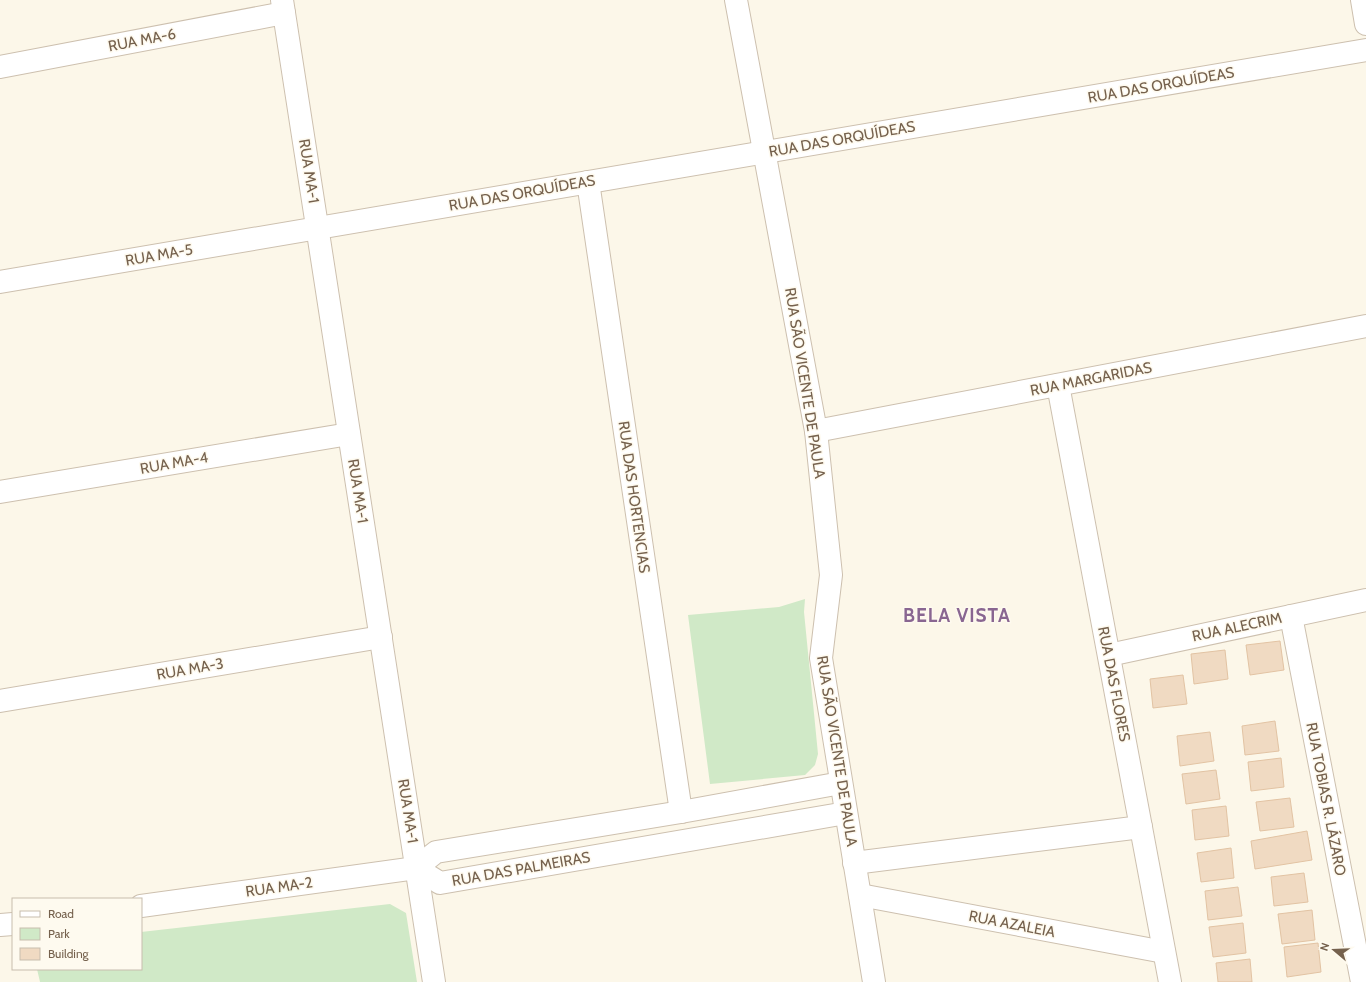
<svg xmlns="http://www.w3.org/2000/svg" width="1366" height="982" viewBox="0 0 1366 982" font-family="Cabin,sans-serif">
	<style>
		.green { fill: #d0e9c7 }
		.building { fill: #f0dac2; stroke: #e2c3a3 }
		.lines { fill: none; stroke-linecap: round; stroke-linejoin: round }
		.minor-casing { stroke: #cdc0af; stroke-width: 24 }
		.minor { stroke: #fff; stroke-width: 22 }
		.labels { text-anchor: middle; stroke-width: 3; stroke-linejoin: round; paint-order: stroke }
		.street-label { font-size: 15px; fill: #75614d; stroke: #fefaef }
		.district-label { font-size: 19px; font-weight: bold; letter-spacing: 1px; fill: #896691; stroke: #fefaef }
	</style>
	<rect width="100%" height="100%" fill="#fcf7e9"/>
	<g class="green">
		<polygon points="805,599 804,612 818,754 815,765 805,775 710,784 688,615 779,607"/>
		<polygon points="390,904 406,913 417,982 40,982 37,969 141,969 141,932"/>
	</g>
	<g class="building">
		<polygon points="1280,641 1284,670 1250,675 1246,645"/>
		<polygon points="1225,650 1228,679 1194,684 1191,654"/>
		<polygon points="1183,675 1187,704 1153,708 1150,679"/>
		<polygon points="1275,721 1279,751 1245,755 1242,726"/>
		<polygon points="1210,732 1214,761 1180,766 1177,736"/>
		<polygon points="1281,758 1284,787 1251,791 1248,762"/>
		<polygon points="1216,770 1220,799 1186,804 1182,774"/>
		<polygon points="1290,798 1294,827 1260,831 1256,802"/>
		<polygon points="1226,806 1229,836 1195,840 1192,810"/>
		<polygon points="1307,831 1312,860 1255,869 1251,841"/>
		<polygon points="1231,848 1234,878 1201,882 1197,853"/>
		<polygon points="1304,873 1308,902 1274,906 1271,877"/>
		<polygon points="1238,887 1242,916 1208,920 1205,891"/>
		<polygon points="1312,910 1315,940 1282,944 1278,914"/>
		<polygon points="1243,923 1246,953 1213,957 1209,927"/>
		<polygon points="1318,943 1321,972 1287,977 1284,947"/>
		<polygon points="1250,959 1252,982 1218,982 1216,963"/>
	</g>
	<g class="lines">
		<defs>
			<g id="minor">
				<polyline points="282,0 434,982"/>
				<polyline points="736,0 816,431 831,575 821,658 874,982"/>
				<polyline points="1362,0 1366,24"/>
				<polyline points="0,67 284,13"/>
				<polyline points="588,182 681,812"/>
				<polyline points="0,282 1366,50"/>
				<polyline points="1058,385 1170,982"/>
				<polyline points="816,431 1366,326"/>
				<polyline points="0,492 349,434"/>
				<polyline points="1291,616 1362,982"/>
				<polyline points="1109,655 1366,600"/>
				<polyline points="0,701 381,637"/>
				<polyline points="854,863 1141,827"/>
				<polyline points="416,868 440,883 846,813"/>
				<polyline points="416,868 436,852 681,812 841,783"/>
				<polyline points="860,895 1164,952"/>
				<polyline points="141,906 416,868"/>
				<polyline points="0,925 13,924"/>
			</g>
		</defs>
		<use href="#minor" class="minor-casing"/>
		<use href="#minor" class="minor"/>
	</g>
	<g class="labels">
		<g class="street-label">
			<text transform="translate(142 40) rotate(-11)" y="5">RUA MA-6</text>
			<text transform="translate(1161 85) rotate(-10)" y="5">RUA DAS ORQUÍDEAS</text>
			<text transform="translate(842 139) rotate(-10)" y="5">RUA DAS ORQUÍDEAS</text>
			<text transform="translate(309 171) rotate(81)" y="5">RUA MA-1</text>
			<text transform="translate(522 193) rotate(-10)" y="5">RUA DAS ORQUÍDEAS</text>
			<text transform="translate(159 255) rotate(-10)" y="5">RUA MA-5</text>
			<text transform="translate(1091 379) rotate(-11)" y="5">RUA MARGARIDAS</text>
			<text transform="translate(805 383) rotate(81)" y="5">RUA SÃO VICENTE DE PAULA</text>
			<text transform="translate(174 463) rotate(-10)" y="5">RUA MA-4</text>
			<text transform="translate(358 491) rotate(81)" y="5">RUA MA-1</text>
			<text transform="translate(634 497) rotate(82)" y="5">RUA DAS HORTENCIAS</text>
			<text transform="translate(1237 627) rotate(-12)" y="5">RUA ALECRIM</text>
			<text transform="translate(190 669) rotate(-10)" y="5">RUA MA-3</text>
			<text transform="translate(1114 684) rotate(79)" y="5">RUA DAS FLORES</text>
			<text transform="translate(837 751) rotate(81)" y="5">RUA SÃO VICENTE DE PAULA</text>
			<text transform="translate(1326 799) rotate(79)" y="5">RUA TOBIAS R. LÁZARO</text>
			<text transform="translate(408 811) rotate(81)" y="5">RUA MA-1</text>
			<text transform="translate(521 869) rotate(-10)" y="5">RUA DAS PALMEIRAS</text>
			<text transform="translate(279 887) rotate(-8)" y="5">RUA MA-2</text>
			<text transform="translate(1012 924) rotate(11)" y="5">RUA AZALEIA</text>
		</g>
		<g class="district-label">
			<text x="957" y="622">BELA VISTA</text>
		</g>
	</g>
	<rect x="12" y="898" width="130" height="72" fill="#fefaef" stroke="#c7bdae"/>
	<rect x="20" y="911" width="20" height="6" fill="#ffffff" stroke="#c7bdae"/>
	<text x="48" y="918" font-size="12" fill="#75614d">Road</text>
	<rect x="20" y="928" width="20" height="12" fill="#d0e9c7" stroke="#c7bdae"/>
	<text x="48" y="938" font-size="12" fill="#75614d">Park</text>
	<rect x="20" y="948" width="20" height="12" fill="#f0dac2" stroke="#c7bdae"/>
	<text x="48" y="958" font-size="12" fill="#75614d">Building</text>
	<g transform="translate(1334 950) rotate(289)" stroke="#fefaef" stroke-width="3" paint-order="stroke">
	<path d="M0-3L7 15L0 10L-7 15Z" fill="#75614d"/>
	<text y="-6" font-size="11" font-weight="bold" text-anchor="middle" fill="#75614d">N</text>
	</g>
</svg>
